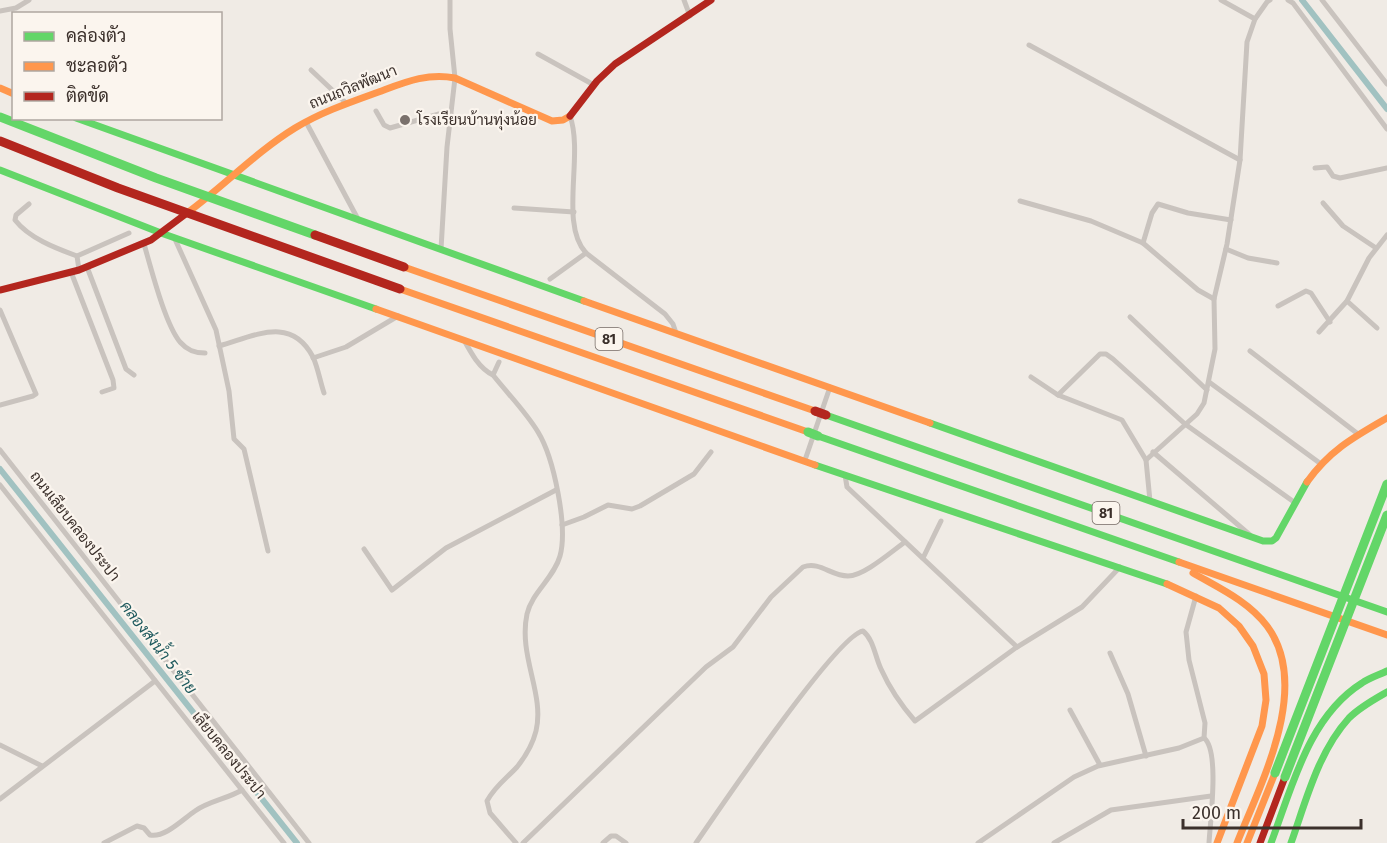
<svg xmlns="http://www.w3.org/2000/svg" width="1387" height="843" viewBox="0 0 1387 843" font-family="'Fira Sans',Sarabun,sans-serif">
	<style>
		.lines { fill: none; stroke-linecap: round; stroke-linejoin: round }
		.canal { stroke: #a1c2c1; stroke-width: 6 }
		.street { stroke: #c9c3be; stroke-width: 5 }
		.fast { stroke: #63d668; stroke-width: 7 }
		.slow { stroke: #ff974d; stroke-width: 7 }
		.jam { stroke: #b3261e; stroke-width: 7 }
		.fast-bridge { stroke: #63d668; stroke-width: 9 }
		.jam-bridge { stroke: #b3261e; stroke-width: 9 }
		.poi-dot { fill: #7a716c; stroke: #fbf5ee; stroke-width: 2 }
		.labels { text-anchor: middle; stroke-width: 4.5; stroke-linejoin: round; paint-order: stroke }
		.shield { fill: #fbf5ee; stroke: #756b66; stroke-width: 1.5 }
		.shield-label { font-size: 14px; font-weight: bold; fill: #3b302b }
		.street-label { font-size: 15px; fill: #3b302b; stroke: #fbf5ee }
		.poi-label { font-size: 15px; fill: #3b302b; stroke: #fbf5ee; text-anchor: start }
		.water-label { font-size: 16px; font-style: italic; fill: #1f5a5e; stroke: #fbf5ee }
	</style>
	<rect width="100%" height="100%" fill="#f0ebe5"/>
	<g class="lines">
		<g class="canal">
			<polyline points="1302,0 1387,109"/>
			<polyline points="0,469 297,843"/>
		</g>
		<g class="street">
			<polyline points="684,0 690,16"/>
			<polyline points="1221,0 1255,19"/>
			<polyline points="1288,0 1293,3 1387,129"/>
			<polyline points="1322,0 1387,84"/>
			<polyline points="0,11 16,8 29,0"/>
			<polyline points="1029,45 1240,160"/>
			<polyline points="538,54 594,85"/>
			<polyline points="311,70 346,103"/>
			<polyline points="376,111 384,125 390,128 439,114 451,115"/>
			<path d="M570 116C584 155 559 224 586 253L665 314 673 324 676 333"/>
			<polyline points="306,122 359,221"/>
			<polyline points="1315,168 1327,167 1333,176 1340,178 1387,168"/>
			<polyline points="1020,201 1091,221 1143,243 1198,290 1214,299"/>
			<polyline points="1323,203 1343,226 1376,248"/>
			<path d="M29 204 16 215 15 220C29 238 55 248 77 256"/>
			<polyline points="514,208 574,212"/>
			<polyline points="174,237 216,330 229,391 234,439 244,449 268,551"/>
			<polyline points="1143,243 1152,213 1158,204 1188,213 1231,220"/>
			<path d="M144 244C151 268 165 324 180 342 187 350 194 353 205 353"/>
			<polyline points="441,249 447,147 455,78 450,29 450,0"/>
			<polyline points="1226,249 1248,258 1277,263"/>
			<polyline points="87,267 126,369 134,375"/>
			<polyline points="79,270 77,256 129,233"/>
			<polyline points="71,272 113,380 114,388 102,392"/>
			<polyline points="550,279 586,253"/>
			<polyline points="1347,301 1377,328"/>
			<polyline points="1278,306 1306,291 1311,293 1330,322"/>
			<polyline points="0,310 36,394 33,396 0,405"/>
			<polyline points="1130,317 1207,390"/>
			<polyline points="1319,332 1347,301 1369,258 1387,235"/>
			<path d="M464 340C471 353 479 368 493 375 508 394 526 412 538 432 554 458 568 527 560 556 554 578 532 592 527 614 518 656 545 694 536 731 533 743 525 757 517 767 506 779 495 786 487 801L490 813 516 843"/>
			<path d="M219 346C255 336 291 315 313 357 318 368 320 381 324 393"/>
			<polyline points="1250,351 1358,434"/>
			<polyline points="313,358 346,347 398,316"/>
			<polyline points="493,375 499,362"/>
			<polyline points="1031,377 1058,395"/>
			<polyline points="1209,382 1321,464"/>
			<polyline points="0,450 309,843"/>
			<polyline points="1153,452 1250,535"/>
			<polyline points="805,460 830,387"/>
			<polyline points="1146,460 1122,420 1058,395 1100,354 1106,354 1113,359 1185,424 1294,502"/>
			<polyline points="845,475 847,487 1017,647 1082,607 1120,567"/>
			<polyline points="0,485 284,843"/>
			<polyline points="1150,501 1146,460 1197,414 1204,403 1215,349 1214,299 1227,244 1240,160 1247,42 1255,19 1267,2 1270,0"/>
			<polyline points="562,525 584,517 608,505 632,509 640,506 694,474 711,452"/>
			<polyline points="364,549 392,590 446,548 556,490"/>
			<polyline points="923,558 941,521"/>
			<polyline points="1110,653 1128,694 1146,756"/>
			<polyline points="1070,710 1100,765"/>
			<path d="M1204 738C1220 750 1210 823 1209 843"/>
			<polyline points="0,745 42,766"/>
			<polyline points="0,799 155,681"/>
			<path d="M104 843 137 826 144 828 150 835C165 838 183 819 195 811 209 801 227 799 242 790"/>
			<path d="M523 843 706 667 733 647 771 597 803 567C820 561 831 576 848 576 864 576 892 551 905 542"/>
			<polyline points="603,843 611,836 616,836 626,843"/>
			<path d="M696 843C718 811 837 635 863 631 874 640 875 657 881 669 890 689 901 705 915 721L1017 647"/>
			<polyline points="978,843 1074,777 1098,766 1179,748 1204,738 1205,723 1189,660 1186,632 1196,596"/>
			<polyline points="1054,843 1111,810 1211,796"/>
		</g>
		<g class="fast">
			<polyline points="76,118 584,301"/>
			<polyline points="0,170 161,233 376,309"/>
			<polyline points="826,415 1387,612"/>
			<polyline points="930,423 1263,541 1272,541 1276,538 1307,482"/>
			<polyline points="818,436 1179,562"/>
			<polyline points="815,465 1167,584"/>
			<path d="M1271 843C1292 788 1308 717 1362 683 1369 678 1379 675 1387 671"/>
			<path d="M1291 843C1306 801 1318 752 1349 718 1360 707 1373 700 1387 692"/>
		</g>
		<g class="slow">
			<polyline points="0,88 14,94"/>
			<path d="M187 213C224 186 256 152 295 128 323 111 354 101 384 90 408 81 429 73 455 78L552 121 563 120 570 116"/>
			<polyline points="404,267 815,411"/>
			<polyline points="400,289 808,432"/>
			<polyline points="584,301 930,423"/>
			<polyline points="376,309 815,465"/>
			<path d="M1307 482C1330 450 1354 437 1387 418"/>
			<polyline points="1179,562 1387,635"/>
			<path d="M1193 573C1219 588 1248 601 1267 626 1312 686 1261 783 1237 843"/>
			<polyline points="1167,584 1219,608 1239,626 1253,646 1264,674 1266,700 1262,726 1217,843"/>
			<polyline points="1247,843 1275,773"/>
		</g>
		<g class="jam">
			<polyline points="570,116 597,81 615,64 711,0"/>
			<polyline points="0,290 79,270 151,240 187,213"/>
			<polyline points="1260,843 1285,777"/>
		</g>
		<g class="fast-bridge">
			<polyline points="0,117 156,178 315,235"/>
			<polyline points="808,432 818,436"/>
			<polyline points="1275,773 1387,484"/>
			<polyline points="1285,777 1387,515"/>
		</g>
		<g class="jam-bridge">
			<polyline points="0,141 118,188 400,289"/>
			<polyline points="315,235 404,267"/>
			<polyline points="815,411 826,415"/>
		</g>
	</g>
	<circle class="poi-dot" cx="405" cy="120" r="6"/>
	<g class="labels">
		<g class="shield">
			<rect x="595.5" y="328" width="27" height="22" rx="4.5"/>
			<rect x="1092.5" y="502" width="27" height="22" rx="4.5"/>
		</g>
		<g class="shield-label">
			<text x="609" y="344">81</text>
			<text x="1106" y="518">81</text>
		</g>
		<g class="street-label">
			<text transform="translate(353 87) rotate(-22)" y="5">ถนนถวิลพัฒนา</text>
			<text transform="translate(75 526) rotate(52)" y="5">ถนนเลียบคลองประปา</text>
			<text transform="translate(229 755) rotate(51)" y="5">เลียบคลองประปา</text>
		</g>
		<g class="poi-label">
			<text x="417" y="125">โรงเรียนบ้านทุ่งน้อย</text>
		</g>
		<g class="water-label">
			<text transform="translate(159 647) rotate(52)" y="6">คลองส่งน้ำ 5 ซ้าย</text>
		</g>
	</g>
	<rect x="12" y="12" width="210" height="108" fill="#fbf5ee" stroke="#aea6a0" stroke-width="1.5"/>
	<rect x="24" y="32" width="30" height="9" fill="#63d668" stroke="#aea6a0" stroke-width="1.5"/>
	<text x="66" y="42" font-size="18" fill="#3b302b">คล่องตัว</text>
	<rect x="24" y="62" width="30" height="9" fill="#ff974d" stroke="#aea6a0" stroke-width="1.5"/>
	<text x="66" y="72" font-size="18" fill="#3b302b">ชะลอตัว</text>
	<rect x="24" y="92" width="30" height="9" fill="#b3261e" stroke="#aea6a0" stroke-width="1.5"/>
	<text x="66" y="102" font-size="18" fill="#3b302b">ติดขัด</text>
	<path d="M1183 819v9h178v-9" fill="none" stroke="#3b302b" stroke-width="3"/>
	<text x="1192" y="819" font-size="18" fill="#3b302b" stroke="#fbf5ee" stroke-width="4.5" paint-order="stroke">200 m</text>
</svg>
